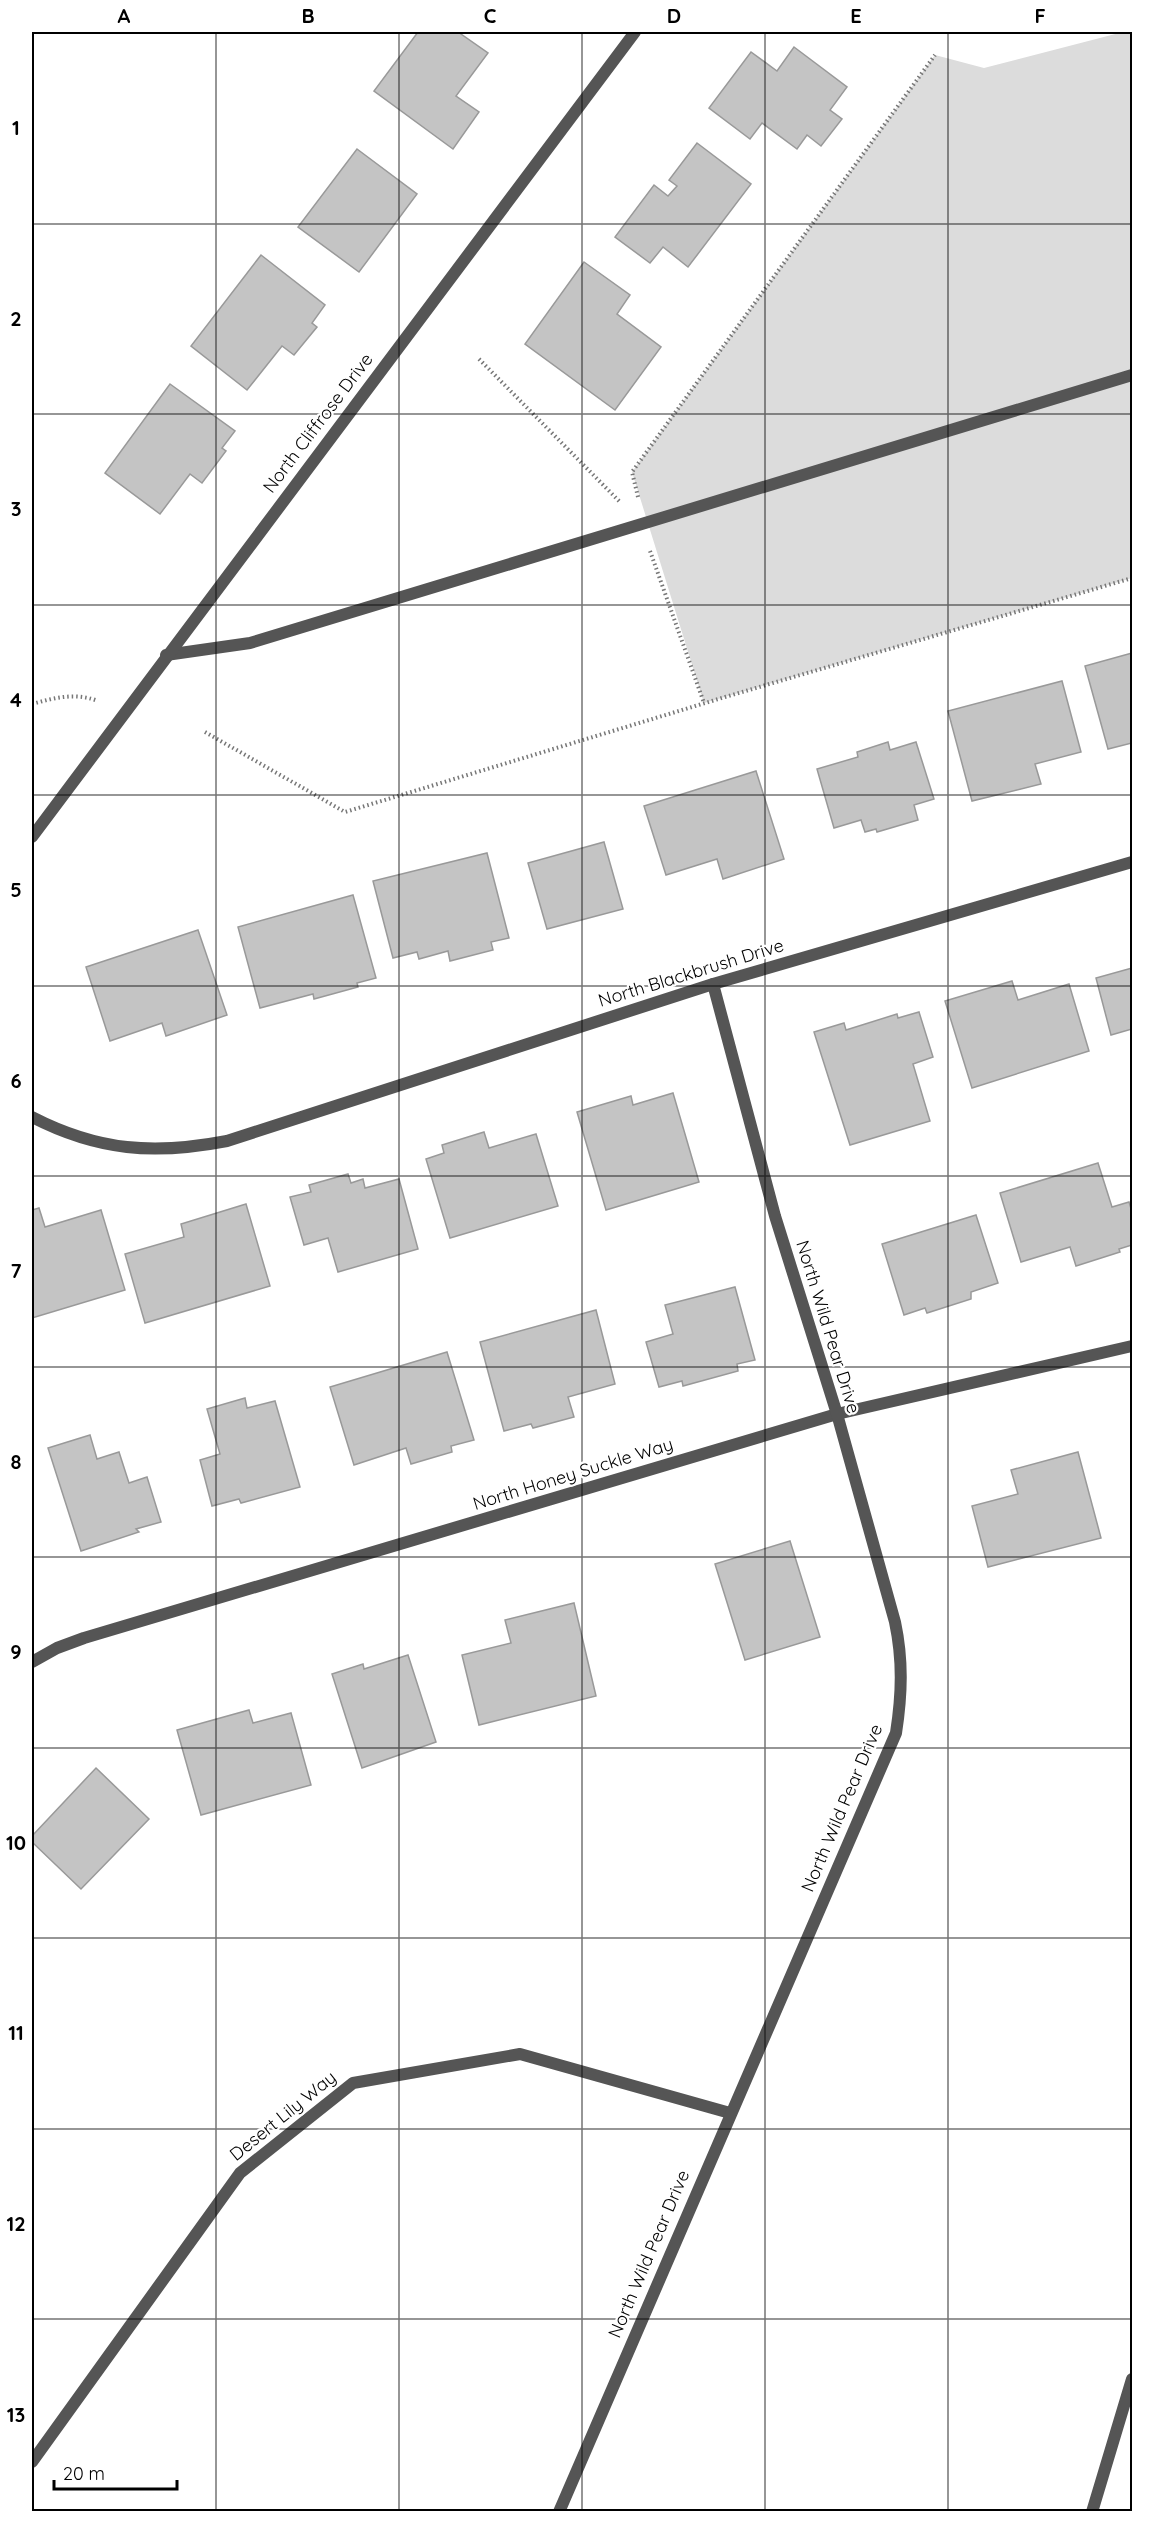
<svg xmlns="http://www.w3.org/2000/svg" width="1164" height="2543" viewBox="0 0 1164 2543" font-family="Quicksand,sans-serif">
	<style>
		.green { fill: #dcdcdc }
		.building { fill: #c4c4c4; stroke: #999; stroke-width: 1.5 }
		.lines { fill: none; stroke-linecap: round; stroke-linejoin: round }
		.path { stroke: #777; stroke-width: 4; stroke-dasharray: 1.5 3; stroke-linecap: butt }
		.service { stroke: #555; stroke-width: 12 }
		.minor { stroke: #555; stroke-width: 12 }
		.grid { fill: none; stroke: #000; stroke-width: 1.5; stroke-opacity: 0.55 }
		.labels { text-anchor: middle; stroke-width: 4.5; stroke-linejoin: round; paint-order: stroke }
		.street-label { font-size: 18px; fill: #000; stroke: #fff }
		.neatline { fill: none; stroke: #000; stroke-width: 2 }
		.grid-label { font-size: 20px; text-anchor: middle; font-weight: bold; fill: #000 }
	</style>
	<rect width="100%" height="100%" fill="#fff"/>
	<polygon class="green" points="1123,32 1132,32 1132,578 704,703 632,472 935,55 984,68"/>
	<g class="building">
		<polygon points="418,32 458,32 488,53 456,96 479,112 453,149 374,91"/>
		<polygon points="794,47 847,87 830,110 842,119 821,146 807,135 797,149 762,123 750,139 709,108 751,52 777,71"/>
		<polygon points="697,143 751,184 688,267 663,247 650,263 615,237 654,185 668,196 677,186 669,180"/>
		<polygon points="357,149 417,194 359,272 298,227"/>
		<polygon points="261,255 325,305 312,323 317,327 294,355 282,346 247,390 191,346"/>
		<polygon points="584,262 630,295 617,314 661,347 615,410 525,344"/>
		<polygon points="170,384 235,431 222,448 226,451 202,483 190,474 160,514 105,473"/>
		<polygon points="1132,653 1132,743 1108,749 1085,666"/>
		<polygon points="1062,681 1081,752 1035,764 1041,784 972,801 948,711"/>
		<polygon points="888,742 890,750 916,742 934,799 914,805 918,820 877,832 876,829 865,832 861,820 834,828 817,769 858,757 857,752"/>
		<polygon points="756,771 784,859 723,879 717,859 666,875 644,806"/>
		<polygon points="604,842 623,909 547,929 528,863"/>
		<polygon points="487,853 509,938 491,942 493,950 450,961 448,951 419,959 417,952 393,958 373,881"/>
		<polygon points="353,895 376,978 357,983 358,987 314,999 313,994 260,1008 238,927"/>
		<polygon points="198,930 227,1015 166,1036 162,1023 110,1041 86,967"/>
		<polygon points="1132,968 1132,1029 1111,1035 1096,978"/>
		<polygon points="1012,981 1018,1000 1069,984 1089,1051 972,1088 945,1001"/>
		<polygon points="919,1012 933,1057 913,1064 930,1121 850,1145 814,1032 844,1023 846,1030 897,1014 898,1018"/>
		<polygon points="673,1093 699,1182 606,1210 577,1112 631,1096 633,1105"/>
		<polygon points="484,1132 489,1148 536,1134 558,1206 450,1238 426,1159 444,1153 442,1145"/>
		<polygon points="1098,1163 1112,1207 1129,1202 1132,1212 1132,1245 1119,1249 1120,1252 1076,1266 1070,1247 1021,1262 1000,1193"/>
		<polygon points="348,1174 351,1183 363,1179 365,1188 399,1179 418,1249 338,1272 328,1238 304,1245 290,1197 311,1192 309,1185"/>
		<polygon points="246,1204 270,1286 145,1323 125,1254 184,1237 181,1224"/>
		<polygon points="39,1208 45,1227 101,1210 125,1290 32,1318 32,1210"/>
		<polygon points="976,1215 998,1283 971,1292 971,1299 927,1313 925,1308 904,1315 882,1244"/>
		<polygon points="735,1287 755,1360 737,1364 738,1371 683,1386 682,1381 659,1387 646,1342 673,1334 665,1305"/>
		<polygon points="596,1310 615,1384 568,1397 574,1417 533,1428 531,1424 504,1431 480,1342"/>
		<polygon points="447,1352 474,1440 451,1446 452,1452 411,1464 406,1448 354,1465 330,1387"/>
		<polygon points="245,1398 247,1408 275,1401 300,1487 241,1503 239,1499 212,1506 200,1460 220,1454 207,1409"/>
		<polygon points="90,1435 97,1459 119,1452 129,1483 147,1477 161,1522 136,1529 139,1532 81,1551 48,1448"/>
		<polygon points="1078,1452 1101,1538 988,1567 972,1506 1018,1494 1011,1470"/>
		<polygon points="790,1541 820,1637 745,1660 715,1564"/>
		<polygon points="574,1603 596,1696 479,1725 462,1655 511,1643 505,1620"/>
		<polygon points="408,1655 436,1742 362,1768 332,1674 363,1664 364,1669"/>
		<polygon points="249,1710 253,1723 291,1713 311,1785 201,1815 177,1730"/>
		<polygon points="96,1768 149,1819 81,1889 32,1842 32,1836"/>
	</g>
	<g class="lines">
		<g class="path">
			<polyline points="479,359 620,502"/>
			<polyline points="638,497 632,472 935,55"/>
			<polyline points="650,551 704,703"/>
			<path d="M32 704C54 698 75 692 98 701"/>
			<polyline points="205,732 345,812 725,697 1132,578"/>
		</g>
		<polyline class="service" points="166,655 250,643 1132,375"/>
		<g class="minor">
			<polyline points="32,837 635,32"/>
			<path d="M32 1117C98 1151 154 1155 227 1141L713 984 1132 862"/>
			<polyline points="32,1662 57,1648 84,1638 837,1414 1132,1346"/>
			<polyline points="32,2462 240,2173 353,2083 520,2054 730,2113"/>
			<path d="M559 2512 896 1733C902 1694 903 1660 895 1622L837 1414 775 1216 713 984"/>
			<polyline points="1092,2512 1132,2379"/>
		</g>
	</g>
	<path class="grid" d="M216 32V2512M399 32V2512M582 32V2512M765 32V2512M948 32V2512M32 224H1132M32 414H1132M32 605H1132M32 795H1132M32 986H1132M32 1176H1132M32 1367H1132M32 1557H1132M32 1748H1132M32 1938H1132M32 2129H1132M32 2319H1132"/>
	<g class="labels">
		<g class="street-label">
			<text transform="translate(318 423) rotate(-53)" y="6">North Cliffrose Drive</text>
			<text transform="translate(691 973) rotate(-17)" y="6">North Blackbrush Drive</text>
			<text transform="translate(828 1327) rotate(73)" y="6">North Wild Pear Drive</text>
			<text transform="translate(573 1474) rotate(-17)" y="6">North Honey Suckle Way</text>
			<text transform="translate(842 1808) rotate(-67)" y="6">North Wild Pear Drive</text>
			<text transform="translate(283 2116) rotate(-39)" y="6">Desert Lily Way</text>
			<text transform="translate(649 2254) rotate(-67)" y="6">North Wild Pear Drive</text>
		</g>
	</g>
	<rect width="1164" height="2543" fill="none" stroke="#ffffff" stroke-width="66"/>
	<path d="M54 2480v9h123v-9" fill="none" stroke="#000000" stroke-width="3"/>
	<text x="63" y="2480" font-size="18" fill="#000000" stroke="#ffffff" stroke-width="4.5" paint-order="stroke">20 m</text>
	<rect x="33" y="33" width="1098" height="2477" class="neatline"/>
	<g class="grid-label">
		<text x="124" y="23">A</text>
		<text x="308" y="23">B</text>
		<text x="490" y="23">C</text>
		<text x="674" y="23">D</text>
		<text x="856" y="23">E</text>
		<text x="1040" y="23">F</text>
		<text x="16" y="135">1</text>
		<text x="16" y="326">2</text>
		<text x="16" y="516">3</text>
		<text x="16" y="707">4</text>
		<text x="16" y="897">5</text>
		<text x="16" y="1088">6</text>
		<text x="16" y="1278">7</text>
		<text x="16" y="1469">8</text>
		<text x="16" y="1659">9</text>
		<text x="16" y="1850">10</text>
		<text x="16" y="2040">11</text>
		<text x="16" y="2231">12</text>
		<text x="16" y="2422">13</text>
	</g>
</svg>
